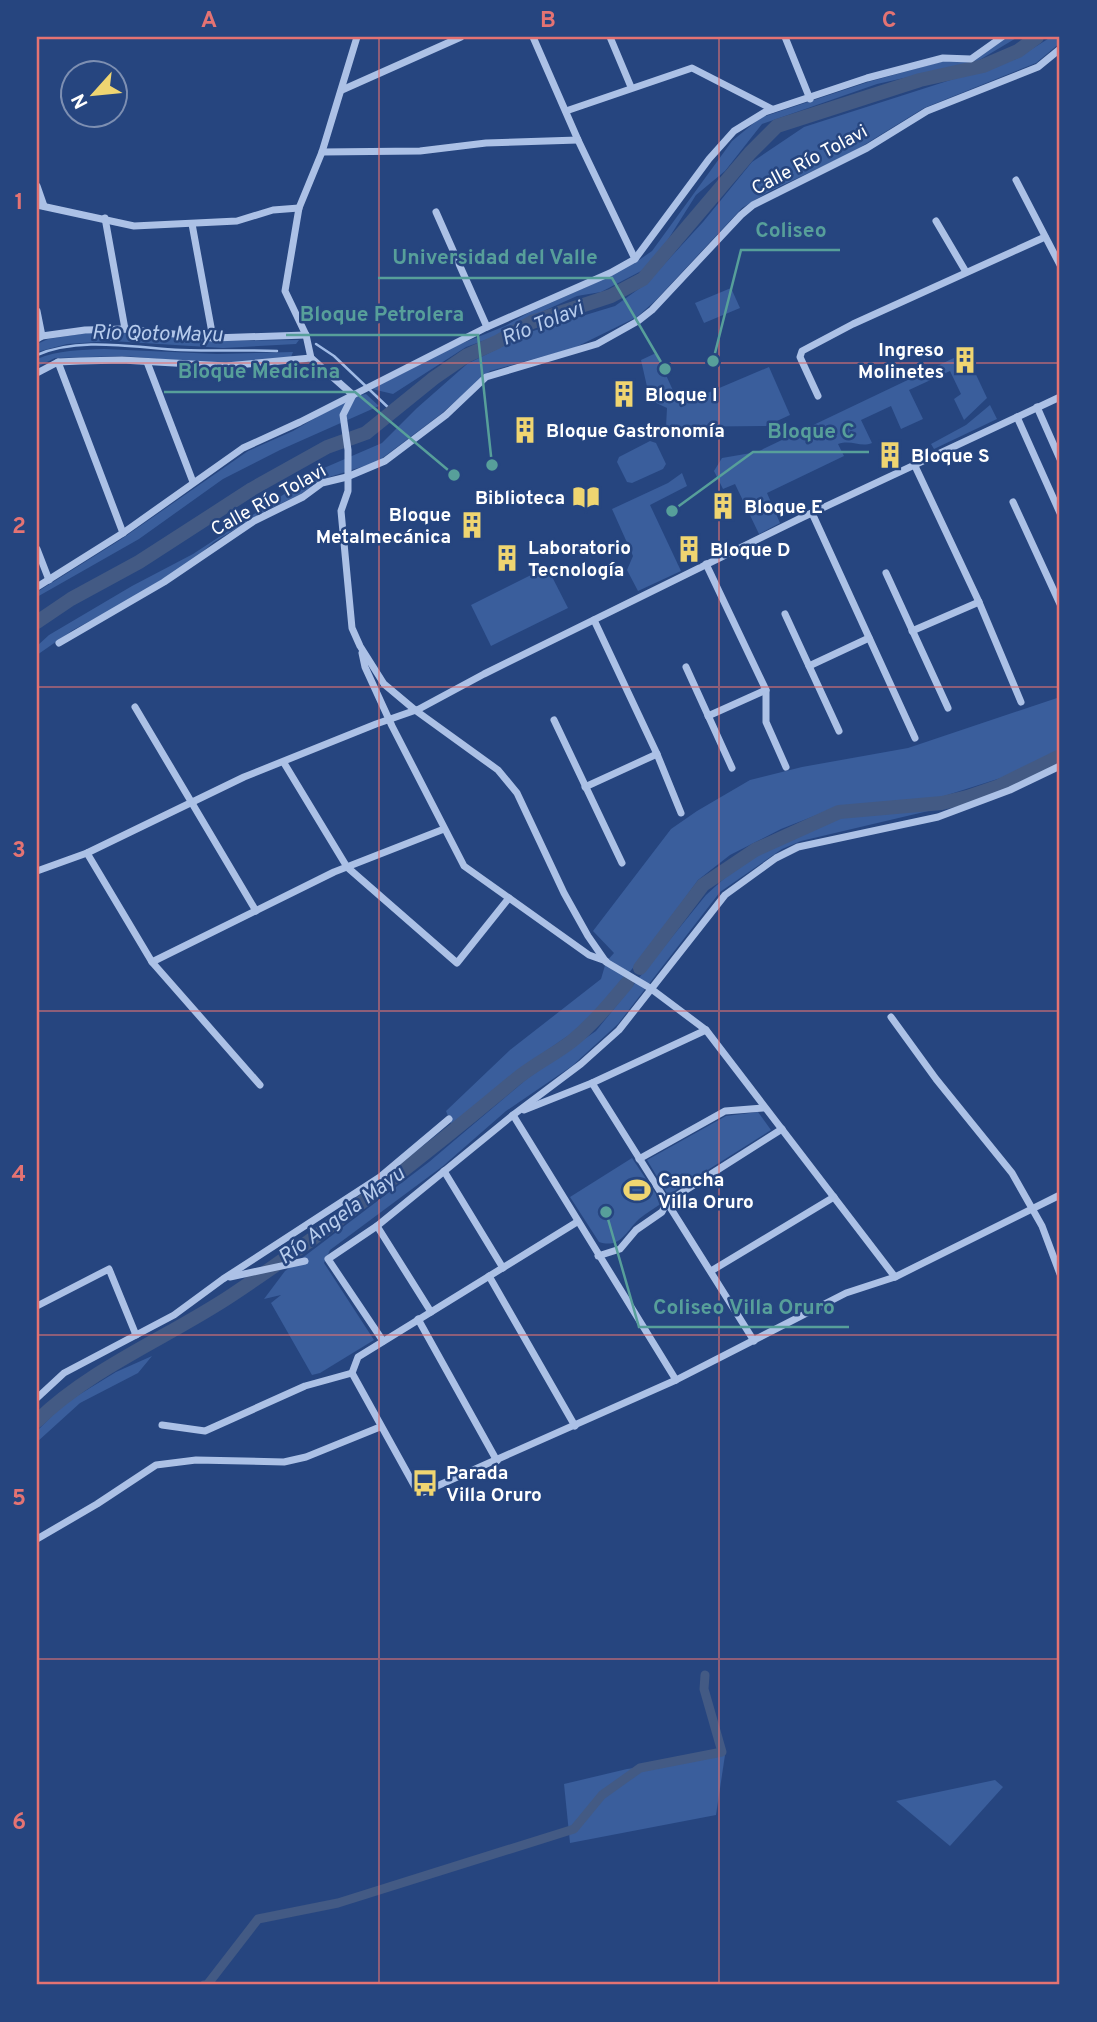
<svg xmlns="http://www.w3.org/2000/svg" width="1097" height="2022" viewBox="0 0 1097 2022" font-family="Overpass,sans-serif">
	<style>
		.green { fill: #3a5e9c }
		.lines { fill: none; stroke-linecap: round; stroke-linejoin: round }
		.stream { stroke: #a0bbe6; stroke-width: 2.5 }
		.canal { stroke: #435a84; stroke-width: 9 }
		.river { stroke: #435a84; stroke-width: 14 }
		.street { stroke: #acc1e6; stroke-width: 7 }
		.grid { fill: none; stroke: #e47373; stroke-width: 2; stroke-opacity: 0.55 }
		.labels { text-anchor: middle; stroke-width: 5; stroke-linejoin: round; paint-order: stroke }
		.street-label { font-size: 19px; fill: #fff; stroke: #26457f }
		.poi-label { font-size: 19px; font-weight: bold; fill: #fff; stroke: #26457f; text-anchor: start }
		.water-label { font-size: 21px; font-style: italic; fill: #b7cced; stroke: #26457f }
		.leader { fill: none; stroke: #579f9a; stroke-width: 2.5 }
		.callout-dot { fill: #579f9a; stroke: #26457f; stroke-width: 2.5 }
		.callout-label { font-size: 21px; text-anchor: middle; font-weight: bold; fill: #579f9a; stroke: #26457f; stroke-width: 5; stroke-linejoin: round; paint-order: stroke }
		.neatline { fill: none; stroke: #e47373; stroke-width: 2.5 }
		.grid-label { font-size: 23px; text-anchor: middle; font-weight: bold; fill: #e47373 }
	</style>
	<rect width="100%" height="100%" fill="#26457f"/>
	<g class="green">
		<polygon points="1008,37 1018,37 976,62 877,84 762,124 725,171 696,195 662,249 645,269 601,292 577,296 528,318 502,334 466,347 393,394 372,389 453,347 505,326 528,313 591,285 636,262 652,251 732,141 760,118 868,82 944,61 972,61"/>
		<polygon points="1051,37 1060,37 1060,43 1036,63 924,108 851,153 768,192 742,208 655,301 637,317 574,348 490,371 441,414 377,462 320,480 301,494 265,511 214,542 193,560 124,603 73,630 37,655 37,646 49,635 132,586 193,554 324,468 382,443 417,408 467,364 533,331 615,306 647,283 703,222 752,162 804,127 1016,59"/>
		<polygon points="731,288 740,308 704,323 695,303"/>
		<polygon points="87,333 125,333 214,341 299,340 296,344 223,348 111,341 67,344 37,352 37,344 48,339"/>
		<path d="M104 349 217 354 293 352 291 357 226 364 123 356 55 358 37 367V359C58 350 81 350 104 349Z"/>
		<polygon points="656,353 675,395 684,403 769,367 790,415 766,426 666,427 667,408 650,400 641,360"/>
		<path d="M958 356 963 367 971 364 987 398 964 420 954 399 961 394 950 371 909 390 923 419 901 429 891 406 861 420 872 443C860 448 852 439 838 444L844 456 767 493 780 523 759 534 735 484 723 489 714 471 722 458 757 452Z"/>
		<polygon points="366,394 379,406 280,450 223,479 139,539 37,597 37,592 120,540 248,451 293,431 351,397"/>
		<polygon points="990,405 997,419 934,449 931,444 966,425"/>
		<polygon points="650,441 656,443 666,464 663,469 632,483 627,482 617,462 619,457"/>
		<polygon points="682,473 687,486 650,505 681,571 638,591 627,570 633,556 612,509 668,483"/>
		<polygon points="547,567 568,608 491,646 471,605"/>
		<polygon points="1060,697 1060,751 1007,776 941,797 837,807 781,829 730,855 698,880 643,956 598,1009 572,1033 520,1069 475,1114 452,1126 446,1111 510,1050 601,979 606,962 614,953 593,931 671,829 697,811 750,780 802,767 908,748"/>
		<polygon points="941,808 801,841 782,849 720,892 618,1024 572,1066 506,1111 443,1166 330,1250 324,1263 374,1340 320,1373 312,1375 271,1303 281,1295 264,1299 285,1271 429,1162 528,1078 596,1031 706,895 728,875 758,854 839,818"/>
		<polygon points="758,1112 771,1130 668,1195 647,1160 726,1116"/>
		<path d="M632 1158 662 1203C655 1208 646 1213 639 1219 626 1231 621 1249 599 1242L570 1197Z"/>
		<polygon points="152,1356 138,1373 80,1403 37,1442 37,1431 64,1404 116,1372"/>
		<polygon points="725,1755 716,1815 570,1843 564,1784 627,1769"/>
		<polygon points="995,1780 1003,1787 950,1846 896,1801"/>
	</g>
	<g class="lines">
		<g class="stream">
			<polyline points="316,344 334,356 393,412"/>
			<path d="M37 355C80 336 136 348 181 350 213 351 245 350 277 351"/>
		</g>
		<polyline class="canal" points="204,1985 207,1985 258,1919 338,1903 574,1829 602,1795 640,1768 722,1752 704,1689 705,1675"/>
		<g class="river">
			<polyline points="37,622 71,599 139,562 252,489 327,447 366,433 434,378 466,356 497,342 532,322 611,296 643,279 750,153 777,126 920,80 983,66 1018,51 1037,37"/>
			<polyline points="640,968 703,885 755,850 839,812 942,803 967,797 999,786 1060,756"/>
			<path d="M37 1421C91 1368 169 1337 232 1295 331 1229 424 1156 515 1080 533 1065 554 1055 572 1041 593 1024 610 1003 627 983"/>
		</g>
		<g class="street">
			<polyline points="533,37 578,140 635,259"/>
			<polyline points="610,37 631,87"/>
			<polyline points="785,37 810,99"/>
			<polyline points="342,90 461,37"/>
			<polyline points="566,111 692,68 772,109"/>
			<polyline points="322,152 420,151 486,143 578,140"/>
			<polyline points="1016,180 1060,265"/>
			<polyline points="37,186 44,206"/>
			<polyline points="37,205 134,226 237,221 273,210 299,208"/>
			<polyline points="436,212 487,327"/>
			<polyline points="105,218 125,329"/>
			<polyline points="936,221 966,272"/>
			<polyline points="192,224 213,338"/>
			<polyline points="37,311 42,336"/>
			<polyline points="37,339 42,336 85,330 125,329 213,338 306,335"/>
			<polyline points="311,358 306,335 285,291 299,208 322,152 357,37"/>
			<polyline points="58,362 123,533"/>
			<polyline points="147,362 193,482"/>
			<polyline points="37,373 58,362 80,361 122,360 226,366 311,358 353,395 343,415 348,450 348,491 341,511 352,628 360,646 384,684 415,710 498,770 517,793 564,893 588,936 606,962 650,988 706,1030 895,1277"/>
			<polyline points="818,396 800,357 802,351 853,324 1045,237"/>
			<polyline points="1037,407 1060,459"/>
			<polyline points="1017,417 1060,513"/>
			<polyline points="915,466 979,602 1021,702"/>
			<polyline points="1013,502 1060,604"/>
			<polyline points="812,513 915,738"/>
			<polyline points="37,549 49,580"/>
			<polyline points="706,564 766,690 766,722 786,767"/>
			<polyline points="886,573 948,708"/>
			<polyline points="37,587 123,533 243,448 300,422 487,327 610,273 635,259 709,159 734,131 765,112 867,78 943,58 971,59 1002,37"/>
			<polyline points="785,614 839,731"/>
			<polyline points="594,620 657,754 681,813"/>
			<polyline points="912,631 979,602"/>
			<polyline points="59,643 164,582 254,521 303,497 322,483 347,477 385,461 446,415 486,377 597,344 638,321 652,310 741,215 753,205 867,148 927,111 1038,67 1060,49"/>
			<polyline points="362,653 365,667 392,726 464,866 589,955 606,961"/>
			<polyline points="809,666 869,638"/>
			<polyline points="686,667 732,768"/>
			<polyline points="135,707 256,911"/>
			<polyline points="708,716 766,690"/>
			<polyline points="554,720 622,863"/>
			<polyline points="284,763 347,867 457,963 509,898"/>
			<polyline points="585,787 657,754"/>
			<polyline points="87,853 152,962 260,1085"/>
			<polyline points="37,871 87,853 244,777 376,724 419,709 484,674 801,518 1060,397"/>
			<polyline points="152,962 334,872 444,829"/>
			<polyline points="891,1017 936,1079 1012,1173 1042,1226 1060,1274"/>
			<polyline points="592,1083 754,1341"/>
			<polyline points="524,1110 592,1083 706,1030"/>
			<polyline points="513,1115 676,1380"/>
			<polyline points="639,1159 725,1111 763,1108"/>
			<polyline points="444,1171 503,1268"/>
			<polyline points="577,1222 358,1357 352,1373 419,1494 676,1380 846,1293 895,1277 1060,1195"/>
			<polyline points="377,1226 431,1312"/>
			<polyline points="598,1256 620,1249 636,1230 662,1212 667,1202 782,1129"/>
			<polyline points="711,1271 834,1197"/>
			<polyline points="489,1276 575,1426"/>
			<polyline points="230,1277 305,1261"/>
			<polyline points="37,1306 109,1269 136,1335"/>
			<polyline points="418,1319 497,1461"/>
			<polyline points="383,1341 328,1259 377,1226 513,1115 581,1064 619,1030 725,895 776,858 798,847 938,817 1010,790 1060,766"/>
			<polyline points="37,1398 64,1373 174,1315 223,1279 380,1177 449,1119"/>
			<polyline points="162,1425 205,1431 305,1386 352,1373"/>
			<polyline points="37,1539 97,1504 156,1465 196,1460 284,1462 306,1457 380,1427"/>
		</g>
	</g>
	<path class="grid" d="M379 37V1985M719 37V1985M37 363H1060M37 687H1060M37 1011H1060M37 1335H1060M37 1659H1060"/>
	<defs>
		<symbol id="building-bare" viewBox="-9 -9 18 18"><path d="M-4-6H4V6H1V3H-1V6H-4ZM-2.5-4.3h1.7v1.8h-1.7ZM.8-4.3h1.7v1.8H.8ZM-2.5-1h1.7V.8h-1.7ZM.8-1h1.7V.8H.8Z" fill="#efd571" stroke="#26457f" stroke-width="2.5" paint-order="stroke"/></symbol>
		<symbol id="library-bare" viewBox="-9 -9 18 18"><path d="M-6-4Q-3-5.5-.7-3.5V5Q-3 3-6 4ZM6-4Q3-5.5 .7-3.5V5Q3 3 6 4Z" fill="#efd571" stroke="#26457f" stroke-width="2.5" paint-order="stroke"/></symbol>
		<symbol id="stadium-bare" viewBox="-9 -9 18 18"><path d="M0-5a6.5 5 0 1 0 0 10a6.5 5 0 1 0 0-10ZM-3.5-1.8h7v3.6h-7Z" fill="#efd571" stroke="#26457f" stroke-width="2.5" paint-order="stroke"/></symbol>
		<symbol id="bus-bare" viewBox="-9 -9 18 18"><path d="M-5-6H5V4H4V6H2V4H-2V6H-4V4H-5ZM-3.5-4V0h7V-4ZM-3.5 1.2v1.5H-2V1.2ZM2 1.2v1.5H3.5V1.2Z" fill="#efd571" stroke="#26457f" stroke-width="2.5" paint-order="stroke"/></symbol>
	</defs>
	<g fill-rule="evenodd">
		<use href="#building-bare" x="946" y="341" width="38" height="38"/>
		<use href="#building-bare" x="605" y="375" width="38" height="38"/>
		<use href="#building-bare" x="506" y="411" width="38" height="38"/>
		<use href="#building-bare" x="871" y="436" width="38" height="38"/>
		<use href="#library-bare" x="567" y="478" width="38" height="38"/>
		<use href="#building-bare" x="704" y="487" width="38" height="38"/>
		<use href="#building-bare" x="453" y="506" width="38" height="38"/>
		<use href="#building-bare" x="670" y="530" width="38" height="38"/>
		<use href="#building-bare" x="488" y="539" width="38" height="38"/>
		<use href="#stadium-bare" x="618" y="1171" width="38" height="38"/>
		<use href="#bus-bare" x="406" y="1464" width="38" height="38"/>
	</g>
	<g class="labels">
		<g class="street-label">
			<text transform="translate(809 159) rotate(-28)" y="7">Calle Río Tolavi</text>
			<text transform="translate(268 499) rotate(-29)" y="7">Calle Río Tolavi</text>
		</g>
		<g class="poi-label">
			<text x="944" y="356" text-anchor="end">Ingreso<tspan x="944" dy="22">Molinetes</tspan></text>
			<text x="645" y="401">Bloque I</text>
			<text x="546" y="437">Bloque Gastronomía</text>
			<text x="911" y="462">Bloque S</text>
			<text x="565" y="504" text-anchor="end">Biblioteca</text>
			<text x="744" y="513">Bloque E</text>
			<text x="451" y="521" text-anchor="end">Bloque<tspan x="451" dy="22">Metalmecánica</tspan></text>
			<text x="528" y="554">Laboratorio<tspan x="528" dy="22">Tecnología</tspan></text>
			<text x="710" y="556">Bloque D</text>
			<text x="658" y="1186">Cancha<tspan x="658" dy="22">Villa Oruro</tspan></text>
			<text x="446" y="1479">Parada<tspan x="446" dy="22">Villa Oruro</tspan></text>
		</g>
		<g class="water-label">
			<text transform="translate(542 323) rotate(-22)" y="7">Río Tolavi</text>
			<text transform="translate(157 333) rotate(1)" y="7">Rio Qoto Mayu</text>
			<text transform="translate(341 1215) rotate(-36)" y="7">Río Angela Mayu</text>
		</g>
	</g>
	<path class="leader" d="M713 361L741 250H840M665 369L612 278H378M492 465L478 335H286M454 475L355 392H164M672 511L753 452H869M606 1212L639 1327H849"/>
	<g class="callout-dot">
		<circle cx="713" cy="361" r="7"/>
		<circle cx="665" cy="369" r="7"/>
		<circle cx="492" cy="465" r="7"/>
		<circle cx="454" cy="475" r="7"/>
		<circle cx="672" cy="511" r="7"/>
		<circle cx="606" cy="1212" r="7"/>
	</g>
	<g class="callout-label">
		<text x="791" y="237">Coliseo</text>
		<text x="495" y="264">Universidad del Valle</text>
		<text x="382" y="321">Bloque Petrolera</text>
		<text x="259" y="378">Bloque Medicina</text>
		<text x="811" y="438">Bloque C</text>
		<text x="744" y="1314">Coliseo Villa Oruro</text>
	</g>
	<rect width="1097" height="2022" fill="none" stroke="#26457f" stroke-width="77"/>
	<g transform="translate(94 94) rotate(243)"><circle r="33" fill="#26457f" stroke="#7d8fb2" stroke-width="2"/>
	<path d="M0-5L12 26L0 18L-12 26Z" fill="#efd571"/>
	<text y="-10" font-size="19" font-weight="bold" text-anchor="middle" fill="#ffffff">N</text>
	</g>
	<rect x="38" y="38" width="1020" height="1945" class="neatline"/>
	<g class="grid-label">
		<text x="209" y="27">A</text>
		<text x="548" y="27">B</text>
		<text x="889" y="27">C</text>
		<text x="19" y="209">1</text>
		<text x="19" y="533">2</text>
		<text x="19" y="857">3</text>
		<text x="19" y="1181">4</text>
		<text x="19" y="1505">5</text>
		<text x="19" y="1829">6</text>
	</g>
</svg>
